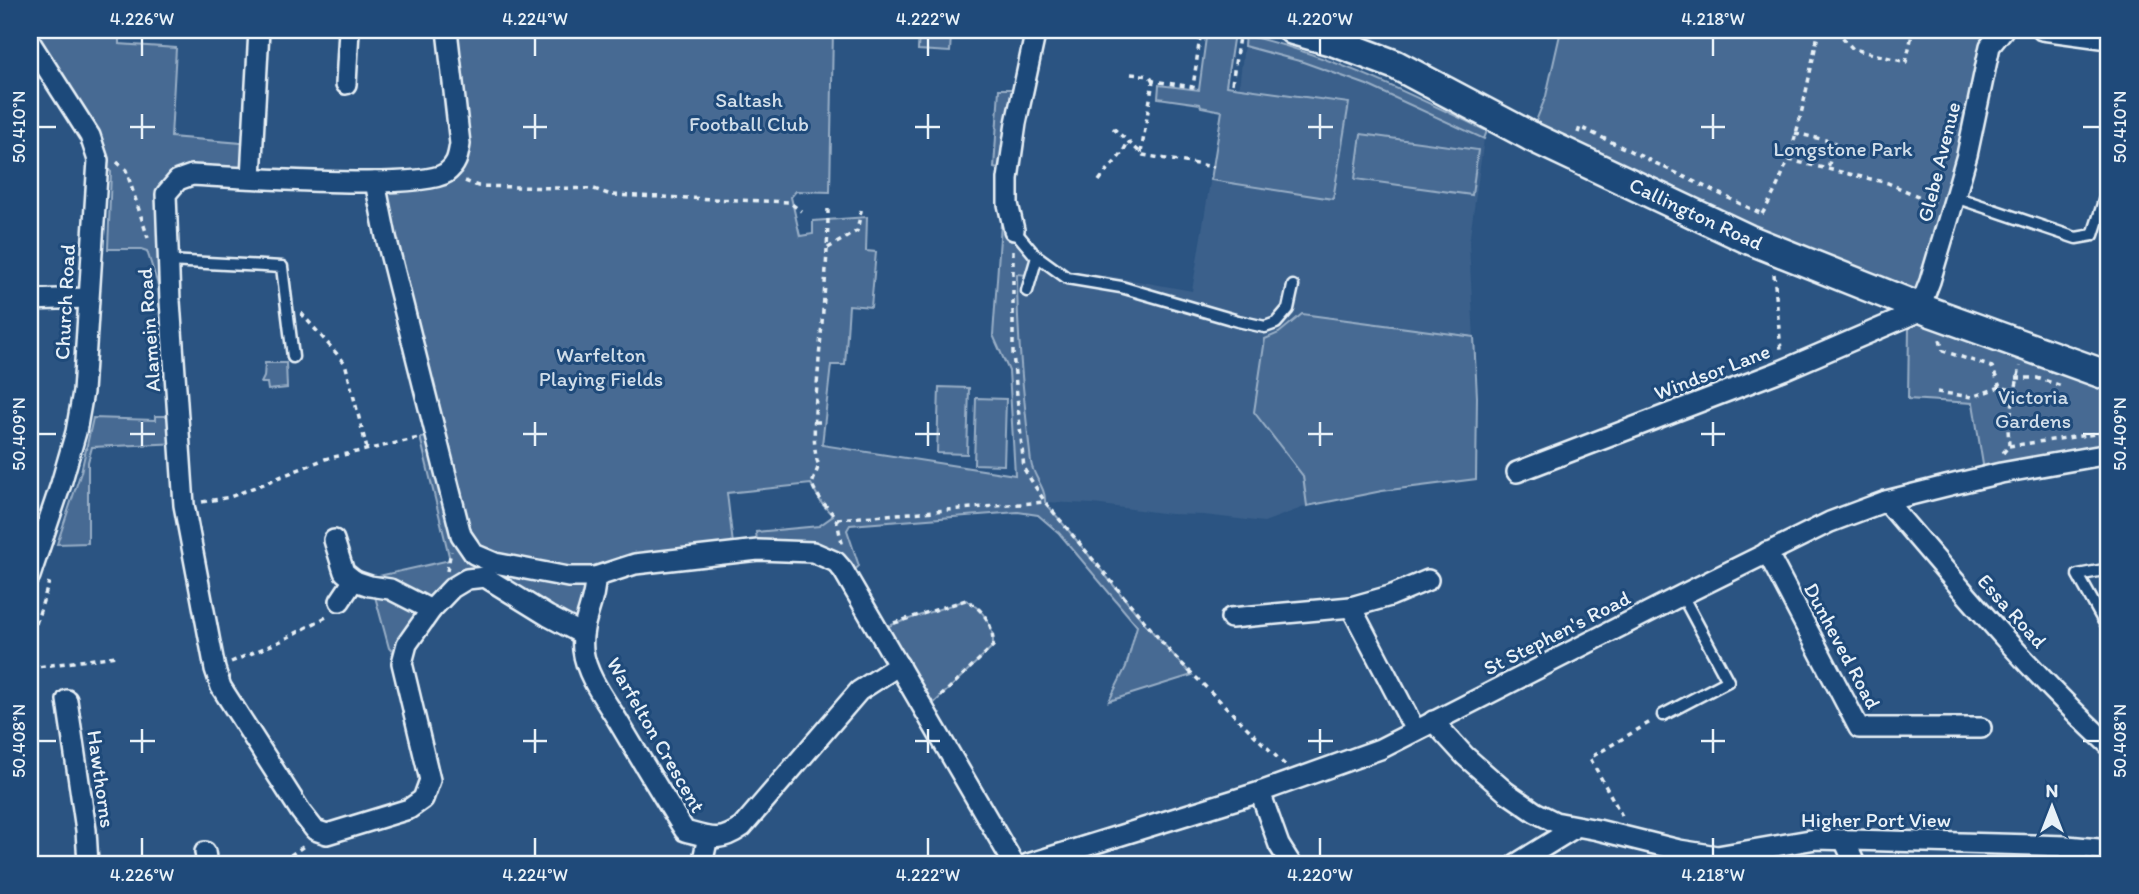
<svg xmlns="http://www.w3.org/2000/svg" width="2139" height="894" viewBox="0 0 2139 894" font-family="Itim,sans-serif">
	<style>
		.built { fill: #3a608b }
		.green { fill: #476b93; stroke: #98aec6; stroke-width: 2 }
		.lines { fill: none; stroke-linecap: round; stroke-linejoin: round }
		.lane-casing { stroke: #e8f1f8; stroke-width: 15 }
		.street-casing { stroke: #e8f1f8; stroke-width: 24 }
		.secondary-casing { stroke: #e8f1f8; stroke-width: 33 }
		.path { stroke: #e8f1f8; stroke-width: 3.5; stroke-dasharray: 5 5; stroke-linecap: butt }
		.lane { stroke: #1f4a7a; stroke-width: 10 }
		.street { stroke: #1f4a7a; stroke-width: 19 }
		.secondary { stroke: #1f4a7a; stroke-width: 28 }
		.ticks { fill: none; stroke: #e8f1f8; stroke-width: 2.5 }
		.labels { text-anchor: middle; stroke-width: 6; stroke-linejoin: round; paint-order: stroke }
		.park-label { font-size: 21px; fill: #d0dde9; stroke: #1f4a7a }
		.street-label { font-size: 21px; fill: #e8f1f8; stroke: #1f4a7a }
		.neatline { fill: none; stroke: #e8f1f8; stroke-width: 2.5 }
		.ticks-label { font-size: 18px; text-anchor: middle; fill: #e8f1f8 }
	</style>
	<rect width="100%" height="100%" fill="#2b5482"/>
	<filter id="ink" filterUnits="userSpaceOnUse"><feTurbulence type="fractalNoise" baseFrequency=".0143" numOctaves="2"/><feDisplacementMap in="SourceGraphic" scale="14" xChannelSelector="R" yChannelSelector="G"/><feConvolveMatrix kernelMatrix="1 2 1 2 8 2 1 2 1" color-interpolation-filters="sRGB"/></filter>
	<g filter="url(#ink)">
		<polygon class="built" points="1244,46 1303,62 1367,85 1484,139 1469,243 1477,397 1476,479 1382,491 1307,506 1264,522 1204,515 1170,514 1093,504 1045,502 1045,494 1031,467 1019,360 1017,274 1034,276 1041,260 1066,278 1102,284 1104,275 1192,291 1226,86 1239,87"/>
		<g class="green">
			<polygon points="30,30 119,30 119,44 176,48 171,137 253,144 251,177 192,175 166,194 169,284 158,285 147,251 141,249 108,249 111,172 98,160 30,42"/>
			<path d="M448 30H833L830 192 796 191 791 197 800 236 813 234V221L867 217 866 251 876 252 871 307 849 305 845 365H831L822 445 1015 475 1009 371 993 335 1001 224 1013 223 1034 254 1027 275 1017 274C1017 338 1024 400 1031 462 1033 477 1046 487 1045 502L1147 626 1192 675 1109 701 1126 667 1137 626 1059 533 1038 515 1018 512 850 525 847 530 859 566 847 577 836 562 758 550 756 532 819 526 833 516 822 504 811 484 727 493 734 553 595 577 582 634 467 579 402 663 389 648 370 578 450 560 421 441V438L435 435 375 185 457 162Z"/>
			<polygon points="1207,30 1234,33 1226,86 1349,103 1333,199 1211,180 1222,111 1201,107 1200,104 1158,98 1159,85 1199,90"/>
			<polygon points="1561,30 2000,30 1920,307 1530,136 1546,96"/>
			<polygon points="919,32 951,35 950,52 918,50"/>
			<path d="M1245 35C1331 55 1408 93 1487 131L1484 139 1367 85 1303 62 1244 46Z"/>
			<polygon points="999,89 1023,89 1001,170 994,168"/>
			<polygon points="1361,134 1478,150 1472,195 1355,179"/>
			<polygon points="1926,310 2109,376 2109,454 1985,477 1973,403 1908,399 1909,328"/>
			<polygon points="1302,314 1474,337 1477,397 1476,479 1382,491 1307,506 1303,476 1254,412 1265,339 1279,333"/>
			<polygon points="265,363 286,363 287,388 268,390 267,383 261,383 264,377"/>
			<polygon points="939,387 969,388 967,454 937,453"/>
			<polygon points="976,398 1006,399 1004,465 974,464"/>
			<polygon points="155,416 178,416 180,443 92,447 88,462 88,543 57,544 81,472 93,418 155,420"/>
			<path d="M966 600C984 610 994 626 993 646L926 711 879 629Z"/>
		</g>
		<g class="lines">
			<defs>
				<g id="lane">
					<polyline points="1955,197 2076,238 2093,235 2109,185"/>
					<polyline points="1014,230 1034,254 1067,278 1121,287 1238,321 1265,327 1276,323 1288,309 1293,286"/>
					<polyline points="168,261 282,267 293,357"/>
					<polyline points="1027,291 1037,257"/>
					<polyline points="2109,569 2078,575 2103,620 2109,627"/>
					<polyline points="1663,715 1728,681 1682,595"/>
					<polyline points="2065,864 2067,846"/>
				</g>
				<g id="street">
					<path d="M447 30 460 144C458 156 457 165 446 173 419 191 235 177 192 175L178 180 166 194 170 301 184 505 215 669 221 687 301 812 315 830 327 834 409 809 423 799 430 780 402 663 407 644 431 610 452 588 467 579 485 577 548 616 582 634"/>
					<polyline points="2042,30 2109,39"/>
					<polyline points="30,42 90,136 98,160 83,392 76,432 61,484 30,576"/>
					<polyline points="346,84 349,30"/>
					<polyline points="251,177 259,30"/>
					<polyline points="375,182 386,237 461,535 474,554 495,563 568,577 595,577 635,564 758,550 813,552 836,562 843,570 1014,864"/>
					<polyline points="1014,230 1008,204 1008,179 1016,123 1036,30"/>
					<polyline points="30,300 87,298"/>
					<polyline points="1517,472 1783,370 1913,314 1920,307 1930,281 1955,197 1967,155 1990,46 2003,30"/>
					<path d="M1886 501C1958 585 2028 670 2109 745"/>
					<polyline points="334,540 344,572 355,581 370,586 390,589 431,610"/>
					<polyline points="1767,552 1859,728 1981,728"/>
					<path d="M595 577C596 603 580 621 583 650 586 675 605 700 618 721 640 758 662 795 685 831 711 838 719 843 742 827L859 691 899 665"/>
					<polyline points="340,601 354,580"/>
					<polyline points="1351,607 1415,730"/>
					<polyline points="1231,618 1351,607 1390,596 1428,580"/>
					<polyline points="67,700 86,830 88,864"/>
					<polyline points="1433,721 1465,756 1506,792 1535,812 1555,822 1598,830 1679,850 1717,856 1816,839 2067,846 2109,850"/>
					<polyline points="1260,792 1279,845 1291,864"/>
					<polyline points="1844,840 1855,864"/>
					<polyline points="205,852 207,864"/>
					<polyline points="702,864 708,837"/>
					<polyline points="1028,864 1260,792 1380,749 1682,595 1830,522 1886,501 1946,486 2001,473 2109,454"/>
					<polyline points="1516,864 1576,827"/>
				</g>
				<polyline id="secondary" points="1293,30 1332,41 1396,65 1530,136 1748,239 1931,312 2109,376"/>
			</defs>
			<use href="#lane" class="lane-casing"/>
			<use href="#street" class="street-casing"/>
			<use href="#secondary" class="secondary-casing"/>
			<g class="path">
				<polyline points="1836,30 1853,49 1906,62 1913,30"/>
				<polyline points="1131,74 1150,76 1153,81"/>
				<polyline points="1232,84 1240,30"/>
				<polyline points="1113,128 1143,155 1214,167"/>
				<polyline points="1578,133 1580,127 1762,214"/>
				<polyline points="1795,133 1834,142 1828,169"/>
				<polyline points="1141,153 1153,81 1193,87 1201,30"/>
				<polyline points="1789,160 1888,183 1934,203"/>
				<polyline points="117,162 126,170 148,238"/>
				<polyline points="465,181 478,186 594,189 611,195 789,202 801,211"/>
				<path d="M1099 181C1109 166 1122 158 1128 141"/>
				<path d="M828 209C828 259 823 309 819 359 818 383 809 447 819 465L812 484C817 498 827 506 835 517 839 524 839 536 843 545"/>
				<path d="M1762 214C1797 159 1805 92 1819 30"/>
				<polyline points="828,248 857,231 862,206"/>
				<polyline points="1013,250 1013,353 1024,469 1045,502 1171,653 1285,765"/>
				<polyline points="1774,274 1781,350"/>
				<polyline points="301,313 345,363 367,449"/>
				<polyline points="1940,340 1943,351 1992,367 2000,387"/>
				<polyline points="2016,378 2037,378 2062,386"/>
				<polyline points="1937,392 1972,397 2000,387 2015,391"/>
				<polyline points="815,422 822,422"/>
				<polyline points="2009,446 2109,432"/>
				<polyline points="2003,453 2009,446 2008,428 2020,366"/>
				<polyline points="202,502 230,497 325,459 419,438"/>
				<polyline points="837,519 1045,502"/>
				<polyline points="447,571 451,551"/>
				<path d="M894 623 966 600C984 610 994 625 993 646L938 699"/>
				<polyline points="30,643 49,582"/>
				<polyline points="231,662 281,641 328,616"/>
				<polyline points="30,668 116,656"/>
				<polyline points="1622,816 1590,758 1652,721"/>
				<polyline points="288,864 288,857 307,844"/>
			</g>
			<use href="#lane" class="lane"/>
			<use href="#street" class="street"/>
			<use href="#secondary" class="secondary"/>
		</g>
	</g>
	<path class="ticks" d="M142 38V56M535 38V56M928 38V56M1320 38V56M1713 38V56M142 114V139M535 114V139M928 114V139M1320 114V139M1713 114V139M38 127H56M130 127H155M523 127H547M915 127H940M1308 127H1333M1701 127H1725M2083 127H2100M142 422V446M535 422V446M928 422V446M1320 422V446M1713 422V446M38 434H56M130 434H155M523 434H547M915 434H940M1308 434H1333M1701 434H1725M2083 434H2100M142 729V753M535 729V753M928 729V753M1320 729V753M1713 729V753M38 741H56M130 741H155M523 741H547M915 741H940M1308 741H1333M1701 741H1725M2083 741H2100M142 838V856M535 838V856M928 838V856M1320 838V856M1713 838V856"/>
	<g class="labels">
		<g class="park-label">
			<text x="749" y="107">Saltash<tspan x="749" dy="24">Football Club</tspan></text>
			<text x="1843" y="156">Longstone Park</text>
			<text x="601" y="362">Warfelton<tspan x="601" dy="24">Playing Fields</tspan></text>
			<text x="2033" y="404">Victoria<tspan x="2033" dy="24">Gardens</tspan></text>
		</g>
		<g class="street-label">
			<text transform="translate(1939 162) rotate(-76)" y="7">Glebe Avenue</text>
			<text transform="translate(1696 214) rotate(25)" y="7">Callington Road</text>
			<text transform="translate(65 302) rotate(-87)" y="7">Church Road</text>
			<text transform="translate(149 330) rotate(-94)" y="7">Alamein Road</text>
			<text transform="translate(1712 372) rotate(-21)" y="7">Windsor Lane</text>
			<text transform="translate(2012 611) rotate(48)" y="7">Essa Road</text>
			<text transform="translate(1557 633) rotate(-27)" y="7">St Stephen's Road</text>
			<text transform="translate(1842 646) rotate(62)" y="7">Dunheved Road</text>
			<text transform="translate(656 735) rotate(60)" y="7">Warfelton Crescent</text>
			<text transform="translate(101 779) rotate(82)" y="7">Hawthorns</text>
			<text x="1876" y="827">Higher Port View</text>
		</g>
	</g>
	<rect width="2139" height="894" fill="none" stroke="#1f4a7a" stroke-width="77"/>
	<g transform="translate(2052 807)" stroke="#1f4a7a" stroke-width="5" paint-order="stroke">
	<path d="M0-5L12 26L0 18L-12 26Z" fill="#e8f1f8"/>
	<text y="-10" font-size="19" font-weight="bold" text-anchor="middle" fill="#e8f1f8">N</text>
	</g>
	<rect x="38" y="38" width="2062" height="818" class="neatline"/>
	<g class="ticks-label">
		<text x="142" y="25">4.226°W</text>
		<text x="535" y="25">4.224°W</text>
		<text x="928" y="25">4.222°W</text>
		<text x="1320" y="25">4.220°W</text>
		<text x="1713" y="25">4.218°W</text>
		<text transform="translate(19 127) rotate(-90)" y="6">50.410°N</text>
		<text transform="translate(2120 127) rotate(-90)" y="6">50.410°N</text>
		<text transform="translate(19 434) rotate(-90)" y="6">50.409°N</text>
		<text transform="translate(2120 434) rotate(-90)" y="6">50.409°N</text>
		<text transform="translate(19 741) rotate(-90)" y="6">50.408°N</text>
		<text transform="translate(2120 741) rotate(-90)" y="6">50.408°N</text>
		<text x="142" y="881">4.226°W</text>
		<text x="535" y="881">4.224°W</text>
		<text x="928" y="881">4.222°W</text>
		<text x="1320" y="881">4.220°W</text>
		<text x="1713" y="881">4.218°W</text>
	</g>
</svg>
